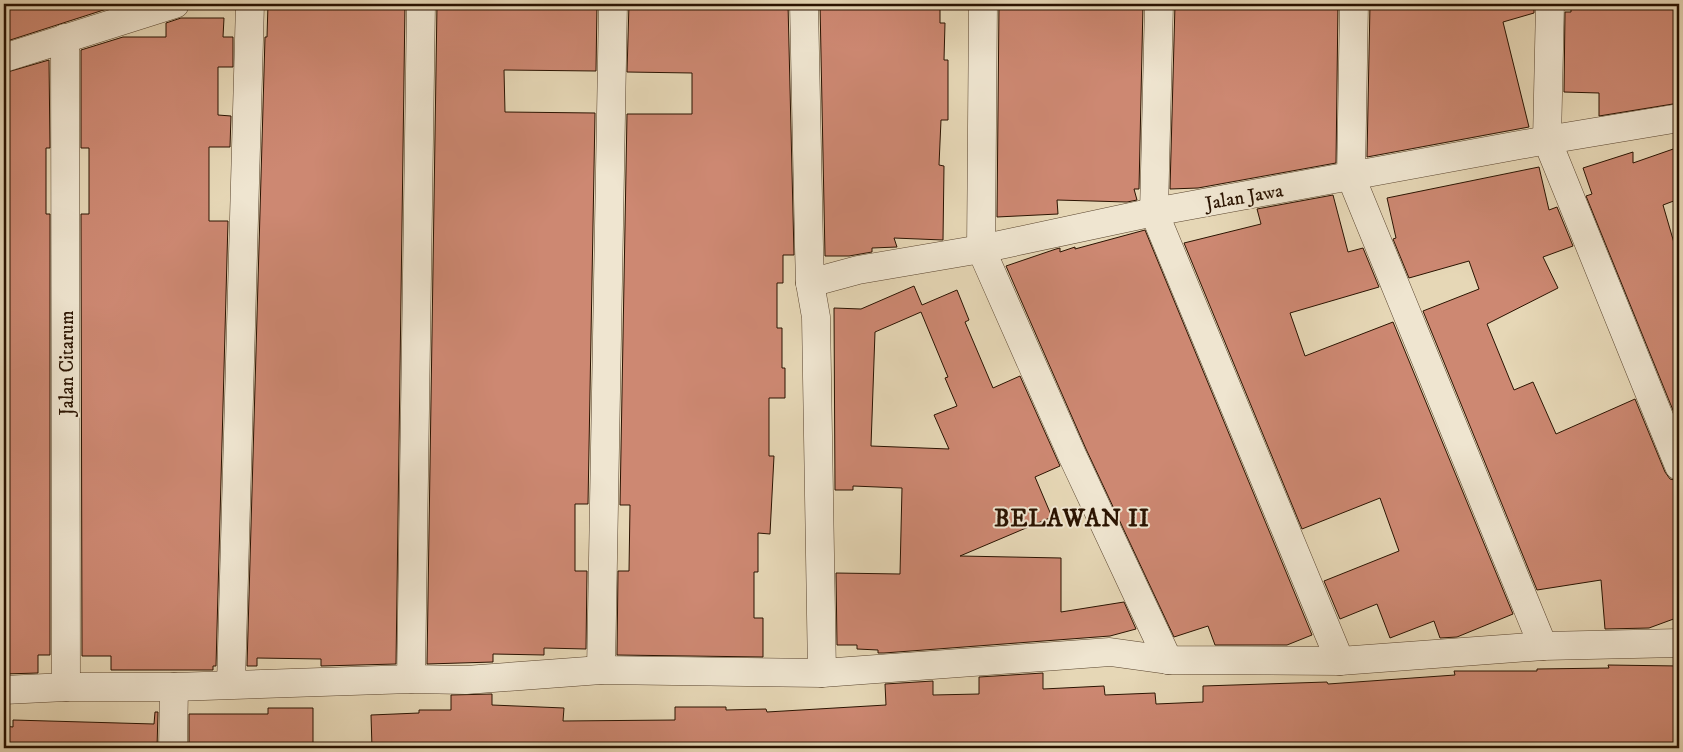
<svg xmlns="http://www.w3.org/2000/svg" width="1683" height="752" viewBox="0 0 1683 752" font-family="'IM FELL DW Pica',serif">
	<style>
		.building { fill: #cd8872; stroke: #2a1301; fill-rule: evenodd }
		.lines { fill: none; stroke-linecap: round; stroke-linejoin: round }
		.minor-casing { stroke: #59442e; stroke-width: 29 }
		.minor { stroke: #efe5d0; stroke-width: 28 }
		.labels { text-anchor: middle; stroke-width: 4; stroke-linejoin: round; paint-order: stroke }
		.street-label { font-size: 19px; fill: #2a1301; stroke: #efe5d0 }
		.district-label { font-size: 24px; font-weight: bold; letter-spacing: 1px; fill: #2a1301; stroke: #efe5d0 }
	</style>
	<rect width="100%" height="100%" fill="#e6d7b6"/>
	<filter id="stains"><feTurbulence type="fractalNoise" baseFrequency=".004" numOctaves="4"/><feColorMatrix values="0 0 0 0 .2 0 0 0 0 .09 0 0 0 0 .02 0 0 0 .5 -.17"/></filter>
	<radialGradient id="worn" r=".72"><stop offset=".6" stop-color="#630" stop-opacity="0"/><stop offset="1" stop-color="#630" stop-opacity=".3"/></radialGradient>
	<g class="building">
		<polygon points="4,4 115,4 116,6 4,42"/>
		<polygon points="268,4 405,4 396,664 321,666 321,659 257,658 257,666 247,666 265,37 267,37"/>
		<polygon points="437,4 597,4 596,71 504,70 505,112 595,113 588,504 575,504 575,571 587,571 586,649 544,648 544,655 493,654 493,662 427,664"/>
		<polygon points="629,4 788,4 794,255 783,255 783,283 777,283 777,328 782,328 782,368 785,368 785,398 769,398 769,456 774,456 770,534 758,533 758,572 754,572 754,618 763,618 763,657 617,655 618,571 629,571 630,505 620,505 627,114 692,114 692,73 627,72"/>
		<polygon points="820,4 940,4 940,23 945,23 944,60 948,60 948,120 941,120 939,165 944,166 943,240 894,238 897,247 872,248 872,252 849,256 825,256"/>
		<polygon points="999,4 1143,4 1139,189 1134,189 1137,200 1127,202 1057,200 1058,214 997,217"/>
		<polygon points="1175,4 1338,4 1336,163 1198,188 1170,189"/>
		<polygon points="1370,4 1534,4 1534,13 1503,22 1529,127 1367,157"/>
		<polygon points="1571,4 1679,4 1679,103 1599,116 1599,93 1564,92 1565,12 1571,12"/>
		<polygon points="181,18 224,18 223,37 233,37 233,67 218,67 218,115 231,116 230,147 209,147 209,221 228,221 216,666 213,666 213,670 111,670 111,656 82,656 81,214 89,214 89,148 81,148 81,50 123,37 166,37 166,23"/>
		<polygon points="49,60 50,148 46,148 46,214 50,214 50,655 38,655 38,673 4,674 4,73"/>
		<polygon points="1679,147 1679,199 1663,205 1679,260 1679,425 1586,196 1592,194 1583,168 1633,152 1633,163"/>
		<polygon points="1539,167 1549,210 1557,207 1573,246 1543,257 1558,288 1487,324 1514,390 1533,382 1556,434 1635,399 1665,472 1670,479 1679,481 1679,617 1649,628 1605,629 1601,580 1537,590 1423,311 1479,289 1469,261 1409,278 1393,239 1396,238 1387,198"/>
		<polygon points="1333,195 1348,252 1363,248 1379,287 1290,313 1305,356 1393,322 1513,614 1457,637 1440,638 1434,621 1390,638 1377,604 1340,619 1324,581 1399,551 1380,498 1302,529 1184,243 1261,224 1257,209"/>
		<polygon points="1145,230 1312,635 1287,645 1215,645 1208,626 1174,637 1086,449 1006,266 1056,249 1060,248 1060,252 1075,247 1075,249"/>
		<path d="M914 286 922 305 957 290 969 320 965 322 993 388 1020 376 1060 466 1035 477 1052 517 960 556 1061 558V612L1124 602 1136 629 1110 636 884 653H878V650L857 649V645H837L836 573 900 574 902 488 853 486V490H835L834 308 861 309ZM921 312 948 377 945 378 957 406 934 415 949 449 871 446 875 332Z"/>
		<polygon points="1608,665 1679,666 1679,748 1072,748 1072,743 1022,748 372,748 371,715 419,713 419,710 451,710 451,695 492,694 492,705 564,708 563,721 675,720 675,707 726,707 726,710 766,709 767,712 886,705 885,684 933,681 933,695 979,694 979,677 1043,673 1043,689 1104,686 1105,695 1155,693 1156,704 1203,702 1203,686 1327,682 1328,684 1455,675 1454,671 1537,671 1537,669 1609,668"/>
		<polygon points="268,708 313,708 313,748 189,748 189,714 268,714"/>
		<polygon points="155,712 158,712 157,748 4,748 4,726 13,727 13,720 154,724"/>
	</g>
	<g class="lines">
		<defs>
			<g id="minor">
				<polyline points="804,4 809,247 810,283 816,317 822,673"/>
				<polyline points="983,4 981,249 1072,455 1168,660"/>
				<polyline points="1159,4 1154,212 1340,661"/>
				<polyline points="1354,4 1351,177 1543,646"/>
				<polyline points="1550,4 1547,140 1679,466"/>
				<polyline points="65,38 66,687"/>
				<polyline points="4,58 175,4"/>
				<polyline points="810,283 858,270 981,249 1154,212 1547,140 1679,118"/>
				<polyline points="601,670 613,4"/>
				<polyline points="411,679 421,4"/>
				<polyline points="231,684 250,4"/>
				<polyline points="4,690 66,687 174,687 411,679 466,680 601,670 822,673 1110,652 1168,660 1340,661 1543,646 1679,643"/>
				<polyline points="173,748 174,687"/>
			</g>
		</defs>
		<use href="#minor" class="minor-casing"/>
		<use href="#minor" class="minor"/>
	</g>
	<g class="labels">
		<g class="street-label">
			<text transform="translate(1244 196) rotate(-10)" y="7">Jalan Jawa</text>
			<text transform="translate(66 363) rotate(-90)" y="7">Jalan Citarum</text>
		</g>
		<g class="district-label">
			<text x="1072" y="526">BELAWAN II</text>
		</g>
	</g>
	<rect width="1683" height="752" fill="none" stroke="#e6d7b6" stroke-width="20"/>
	<rect x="5" y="5" width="1673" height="742" fill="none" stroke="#2a1301" stroke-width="2.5"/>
	<rect x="10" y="10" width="1663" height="732" fill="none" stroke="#2a1301"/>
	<rect width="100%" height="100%" filter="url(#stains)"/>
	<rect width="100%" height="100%" fill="url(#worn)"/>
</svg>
